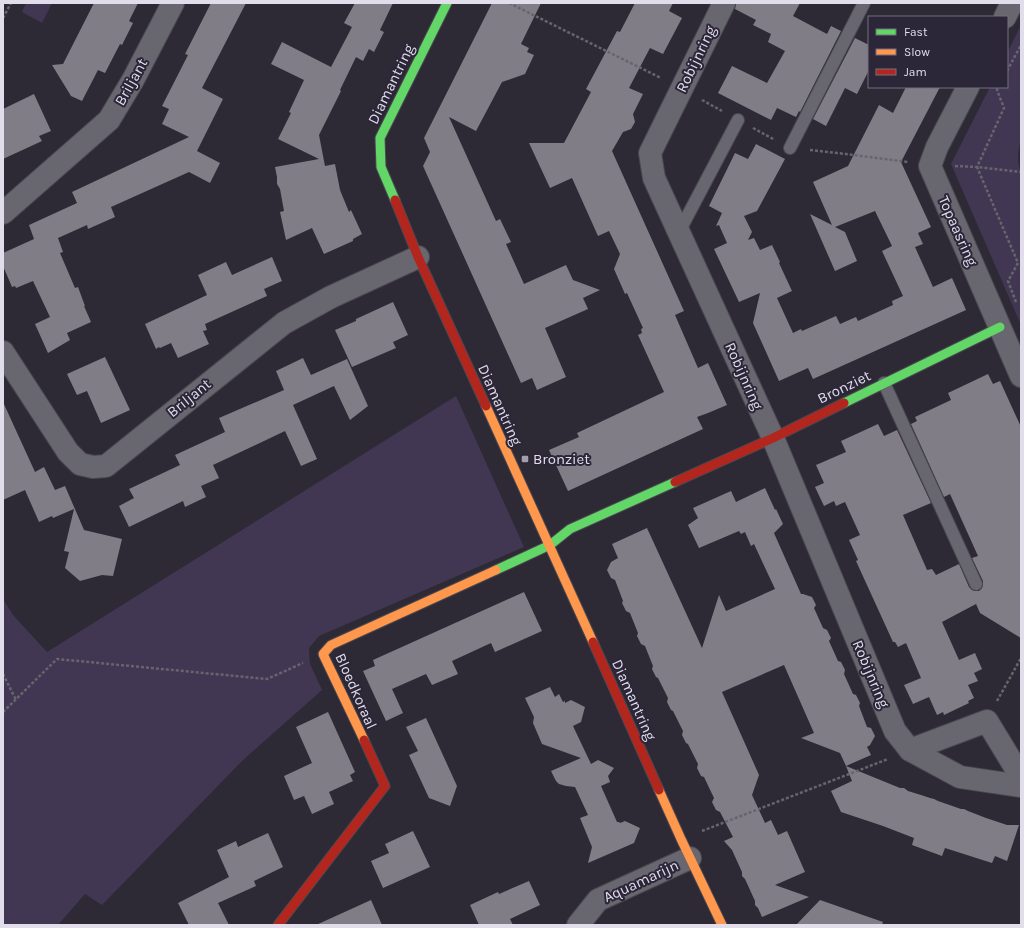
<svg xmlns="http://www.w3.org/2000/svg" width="1024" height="928" viewBox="0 0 1024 928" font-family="Karla,sans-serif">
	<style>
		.green { fill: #413753 }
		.building { fill: #807d87 }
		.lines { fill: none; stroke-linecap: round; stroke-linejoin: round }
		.lane-casing { stroke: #4a4851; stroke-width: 14 }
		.street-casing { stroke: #4a4851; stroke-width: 24 }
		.fast-casing { stroke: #4a4851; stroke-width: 11 }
		.slow-casing { stroke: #4a4851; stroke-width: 11 }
		.jam-casing { stroke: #4a4851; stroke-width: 11 }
		.path { stroke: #67656c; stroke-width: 2.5; stroke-dasharray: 3 2; stroke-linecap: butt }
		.lane { stroke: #68666e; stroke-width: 12 }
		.street { stroke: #68666e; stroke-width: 22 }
		.fast { stroke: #63d668; stroke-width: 9 }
		.slow { stroke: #ff974d; stroke-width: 9 }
		.jam { stroke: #b3261e; stroke-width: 9 }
		.poi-dot { fill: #a29eab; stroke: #2c2639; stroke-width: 1.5 }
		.labels { text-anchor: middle; stroke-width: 4; stroke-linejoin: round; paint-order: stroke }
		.street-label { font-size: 15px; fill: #e1ddea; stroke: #2c2639 }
		.poi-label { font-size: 15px; fill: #e1ddea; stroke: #2c2639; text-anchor: start }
	</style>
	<rect width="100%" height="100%" fill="#2d2a35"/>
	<g class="green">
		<polygon points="26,3 52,3 42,23 22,12"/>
		<path d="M1021 25V141C1017 151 1017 163 1021 173V325L951 164 990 87H1007V53Z"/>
		<polygon points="456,396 524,547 319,636 309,648 310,664 322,690 243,760 102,905 85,894 58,925 3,925 3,599 13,615 47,652"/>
	</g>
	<g class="building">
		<polygon points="94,3 138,3 129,21 133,23 122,45 120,44 105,73 98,70 82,101 71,96 52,65 63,64"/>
		<polygon points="211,3 246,3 202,88 223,99 197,151 220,163 210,183 189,172 111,207 115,217 88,229 87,225 58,238 63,252 60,253 75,288 78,287 85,306 84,306 91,322 67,333 70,340 48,353 35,324 50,317 33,281 16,288 15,286 12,287 3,266 3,253 34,239 29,225 77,203 72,192 189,137 162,124 169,109 162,106 188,55 185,54"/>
		<polygon points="355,3 393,3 380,30 384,32 374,52 369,49 363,61 356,57 340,90 341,91 319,135 325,166 335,164 340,190 349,212 351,210 362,234 353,239 353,241 324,254 312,228 286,240 280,212 284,211 280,189 277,184 277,177 275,167 319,159 278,139 291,113 289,112 304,80 271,64 282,42 331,67 352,27 344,23"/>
		<polygon points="492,3 541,3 521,44 529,48 527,52 534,55 525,74 502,82 476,131 449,117 496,221 500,219 511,242 506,244 524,284 566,265 573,280 600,290 583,298 588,309 545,328 566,377 537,390 532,378 521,383 423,166 430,152 424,138"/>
		<polygon points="635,3 673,3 669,11 682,18 663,54 650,48 629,88 643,94 633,114 635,122 631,129 623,132 612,151 684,311 675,315 698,368 708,363 727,405 708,413 697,417 703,429 568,491 549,450 579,437 577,433 664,392 638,335 642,333 641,329 643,328 627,293 625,294 614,269 620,254 609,231 598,236 572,178 550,188 529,143 564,143 591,92 586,89 617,31 620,32"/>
		<polygon points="736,3 800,3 793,16 827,34 831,26 841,31 800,112 799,111 796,117 777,108 771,120 718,93 732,66 767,83 785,51 768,42 771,34 753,25 756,20 735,9"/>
		<polygon points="855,38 869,45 869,70 857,94 845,88 826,126 813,119"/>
		<polygon points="906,87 940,87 901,162 931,227 918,233 923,244 915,247 933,287 952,278 966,310 813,379 808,368 779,381 753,323 760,293 739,302 714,249 727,243 719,225 716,226 722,213 709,206 735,153 748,159 756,144 785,159 757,211 744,216 752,232 748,240 754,238 760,250 772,245 780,262 779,263 792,291 777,298 793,333 801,329 802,331 836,316 840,324 856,317 858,321 893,305 892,301 903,296 882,251 892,246 875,211 835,227 845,232 857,261 835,271 810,214 832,225 813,182 848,166 879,105 893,113"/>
		<polygon points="34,94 51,131 39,136 42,141 3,159 3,109"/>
		<polygon points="272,257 282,281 264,289 267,296 205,324 207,330 203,331 209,344 178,358 171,343 160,348 159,347 156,349 145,324 207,295 198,275 226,262 232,275"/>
		<polygon points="393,302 408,335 393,342 396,348 352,367 335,330 356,321 356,319"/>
		<polygon points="105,357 130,410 101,423 87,391 77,395 67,374"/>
		<polygon points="303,358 311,375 347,359 368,406 350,420 334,386 293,405 317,459 301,466 285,431 213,465 219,478 201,486 206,497 185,507 183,501 129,527 119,506 134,498 129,489 180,465 175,455 225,432 219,418 284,390 276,371"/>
		<polygon points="988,374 993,384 1000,381 1021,427 1021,638 980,613 976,604 942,622 959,660 975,653 982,669 974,673 978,681 968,685 974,698 968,701 969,703 944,715 943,712 937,715 929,697 913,704 904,685 921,678 906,643 898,647 895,642 893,642 856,561 858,560 849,540 860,535 845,502 836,506 834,501 824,506 815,487 824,483 816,465 846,452 841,441 878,424 884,436 897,430 931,503 903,515 927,570 932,569 936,575 959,564 969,587 972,590 975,591 979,591 982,588 983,585 983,581 972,558 978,556 950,494 944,497 911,424 917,421 915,417 951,400 948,393"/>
		<polygon points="3,402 35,472 44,467 55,490 65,486 84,530 122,539 113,576 102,575 80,581 65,568 69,552 64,551 74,509 53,518 52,516 39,522 25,490 3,500"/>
		<polygon points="765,488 775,510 776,509 783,524 774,533 801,594 803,594 812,597 816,605 814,608 823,628 827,630 831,638 829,641 838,661 841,662 845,670 844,674 853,694 856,695 860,703 859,706 867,727 871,728 875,736 870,745 867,747 871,755 846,766 840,753 801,738 814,733 784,665 722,692 759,775 752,795 765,823 771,820 778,835 787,831 805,872 775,885 809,897 762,917 758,908 755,905 755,901 745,879 742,876 742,872 732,850 724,841 733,837 720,812 716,810 712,802 714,798 704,777 701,776 697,768 698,764 688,744 686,743 682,735 683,731 673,711 671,710 667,702 668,698 658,678 656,677 652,669 653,666 645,646 641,644 637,636 638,633 630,613 626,611 622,603 623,601 615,580 611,578 607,570 611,562 618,558 612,544 647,528 702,648 719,595 726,611 775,589 754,544 751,546 745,532 741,534 739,531 699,548 688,525 698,518 693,508 731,491 736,502"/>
		<polygon points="524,592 542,631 495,652 491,643 452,661 458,674 432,685 426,674 392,689 403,713 386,721 363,671 375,666 373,660"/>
		<polygon points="550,687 555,697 559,694 563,702 565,701 565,703 571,700 585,707 581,722 573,726 591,764 598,760 614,768 608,776 610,782 601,786 617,822 619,822 620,823 625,821 640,828 634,843 588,863 592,847 580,818 588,815 575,787 566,786 559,784 556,781 551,771 581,758 542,744 533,723 534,717 525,698"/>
		<polygon points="328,712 355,772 350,775 353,781 329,792 334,804 312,814 304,796 294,800 284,776 312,763 296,727"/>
		<polygon points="426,718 457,786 450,806 429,798 409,755 418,751 406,727"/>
		<polygon points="846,766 900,788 904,788 908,791 921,795 930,798 934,799 938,801 961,809 964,809 968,811 986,818 1007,825 1019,825 1007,861 995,856 992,863 945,848 942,856 912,845 914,838 883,826 841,812 831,791 852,781"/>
		<polygon points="413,831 430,867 383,888 371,861 389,853 385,844"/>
		<polygon points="268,833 283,867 254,881 256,886 218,903 229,925 189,925 178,903 229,877 217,850 236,841 238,847"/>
		<polygon points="529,881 540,905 510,919 513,925 479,925 470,905 498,892 499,894"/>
		<polygon points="371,900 382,925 316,925"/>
		<polygon points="820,900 883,922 882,925 796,925"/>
	</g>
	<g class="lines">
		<defs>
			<g id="lane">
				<polyline points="790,148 864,3"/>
				<polyline points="679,232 738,120"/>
				<polyline points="884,383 976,584"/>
			</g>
			<g id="street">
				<polyline points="724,3 650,153 654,178 773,438 895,731 910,750 960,777 1021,786"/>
				<polyline points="1005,17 1012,3"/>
				<polyline points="968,87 937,147 930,166 1021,376"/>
				<polyline points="3,213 109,120 133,80 173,3"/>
				<polyline points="3,352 68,452 80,464 93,467 106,466 284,323 331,297 418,257"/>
				<polyline points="910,750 987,721 1021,777"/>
				<polyline points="578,925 598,900 690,858"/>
			</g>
			<g id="fast">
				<polyline points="395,200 381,167 380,138 447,3"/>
				<polyline points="844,403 1000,327"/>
				<polyline points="496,570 550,545 570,529 675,482"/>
			</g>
			<g id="slow">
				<polyline points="486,406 593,642"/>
				<polyline points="364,740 323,654 331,645 496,570"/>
				<polyline points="659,790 681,839 722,925"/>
			</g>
			<g id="jam">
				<polyline points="395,200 418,257 486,406"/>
				<polyline points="675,482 773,438 844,403"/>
				<polyline points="593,642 659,790"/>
				<polyline points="278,925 385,786 364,740"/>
			</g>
		</defs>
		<use href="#lane" class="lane-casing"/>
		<use href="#street" class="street-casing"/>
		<use href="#fast" class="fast-casing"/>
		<use href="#slow" class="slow-casing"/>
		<use href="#jam" class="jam-casing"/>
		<g class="path">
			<polyline points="509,3 661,78"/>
			<polyline points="3,18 11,3"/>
			<polyline points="1007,71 1021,45"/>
			<polyline points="702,100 722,111"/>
			<polyline points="753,128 775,140"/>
			<polyline points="810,150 846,154 908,162"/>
			<polyline points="955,166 977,167 1004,108 997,90 998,87"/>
			<polyline points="1016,302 1008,281 1018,263 977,167 1021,172"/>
			<polyline points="3,674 16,700"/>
			<polyline points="997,701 1021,658"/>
			<polyline points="3,712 57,659 267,679 303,663"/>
			<polyline points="702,831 888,759"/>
		</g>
		<use href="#lane" class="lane"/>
		<use href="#street" class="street"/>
		<use href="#fast" class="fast"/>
		<use href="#slow" class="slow"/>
		<use href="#jam" class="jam"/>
	</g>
	<rect class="poi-dot" x="521" y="455" width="8" height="8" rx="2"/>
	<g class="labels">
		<g class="street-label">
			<text transform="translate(696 59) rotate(-64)" y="5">Robijnring</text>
			<text transform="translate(131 82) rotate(-61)" y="5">Briljant</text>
			<text transform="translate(391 84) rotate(-64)" y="5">Diamantring</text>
			<text transform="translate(958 231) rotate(66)" y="5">Topaasring</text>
			<text transform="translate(744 376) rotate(66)" y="5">Robijnring</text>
			<text transform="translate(844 387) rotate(-26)" y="5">Bronziet</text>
			<text transform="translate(189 398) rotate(-39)" y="5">Briljant</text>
			<text transform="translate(500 405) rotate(66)" y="5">Diamantring</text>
			<text transform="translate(871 674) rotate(67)" y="5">Robijnring</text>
			<text transform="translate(356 691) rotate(66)" y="5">Bloedkoraal</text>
			<text transform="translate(634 700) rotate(66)" y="5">Diamantring</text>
			<text transform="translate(641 881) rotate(-25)" y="5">Aquamarijn</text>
		</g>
		<g class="poi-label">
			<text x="533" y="464">Bronziet</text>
		</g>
	</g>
	<rect width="1024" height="928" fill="none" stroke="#e1ddea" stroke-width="8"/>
	<rect x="868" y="16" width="140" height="72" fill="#2c2639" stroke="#746f80"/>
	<rect x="876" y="29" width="20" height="6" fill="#63d668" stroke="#746f80"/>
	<text x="904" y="36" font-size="12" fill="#e1ddea">Fast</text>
	<rect x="876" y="49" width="20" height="6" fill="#ff974d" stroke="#746f80"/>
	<text x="904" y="56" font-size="12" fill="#e1ddea">Slow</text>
	<rect x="876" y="69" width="20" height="6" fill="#b3261e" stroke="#746f80"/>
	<text x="904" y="76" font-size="12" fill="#e1ddea">Jam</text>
</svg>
